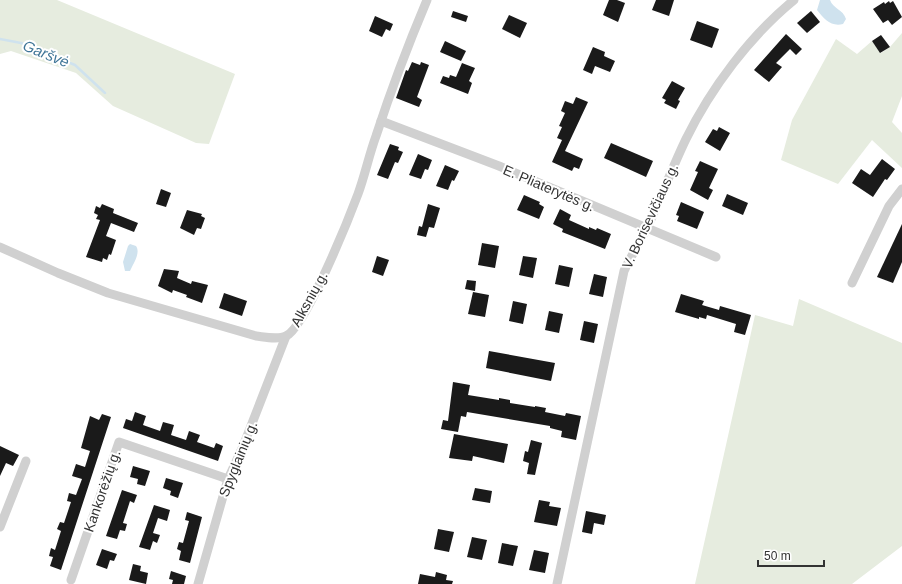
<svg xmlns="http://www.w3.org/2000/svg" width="902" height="584" viewBox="0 0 902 584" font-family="Helvetica,sans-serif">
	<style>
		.green { fill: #e6ecdf }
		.water { fill: #cfe2ee }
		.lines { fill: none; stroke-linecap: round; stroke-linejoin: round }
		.stream { stroke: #cfe2ee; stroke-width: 2.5 }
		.building { fill: #1a1a1a }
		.minor { stroke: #d0d0d0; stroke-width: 9 }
		.labels { text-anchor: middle; stroke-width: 4; stroke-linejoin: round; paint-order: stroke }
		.street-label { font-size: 14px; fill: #333; stroke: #fff }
		.water-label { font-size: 15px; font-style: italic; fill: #3f7597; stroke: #fff }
	</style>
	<rect width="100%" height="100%" fill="#fff"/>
	<g class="green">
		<polygon points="0,0 57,0 235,74 209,144 196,143 113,106 76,73 11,51 0,54"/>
		<polygon points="902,33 902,96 892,122 902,133 902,168 872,140 838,184 781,160 792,120 836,39 857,54 872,41 881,53 890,47"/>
		<polygon points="799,299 902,343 902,546 852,584 695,584 755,315 793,326"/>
	</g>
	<g class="water">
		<path d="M820 0H830C833 9 843 9 846 19L843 24C831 27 824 19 817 10Z"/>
		<path d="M130 244 136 246C141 253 133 264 130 271H125L123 262 128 246Z"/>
	</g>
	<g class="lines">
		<polyline class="stream" points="0,39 21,43 75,65 105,93"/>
	</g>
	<g class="building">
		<polygon points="609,0 617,0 625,3 618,22 603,15"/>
		<polygon points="656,0 674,0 669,16 652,10"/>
		<polygon points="889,1 890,3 893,1 902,17 892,25 888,20 883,23 873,9 884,2 885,4"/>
		<polygon points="453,11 468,16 466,22 451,17"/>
		<polygon points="811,11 820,22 807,33 797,23"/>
		<polygon points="509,15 527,23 520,38 502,29"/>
		<polygon points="375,16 393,24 390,31 386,29 382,37 369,31"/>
		<polygon points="697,21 719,29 712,48 690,40"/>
		<polygon points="786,34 802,49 796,55 790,49 776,63 782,67 769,82 754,70"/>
		<polygon points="881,35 890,47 880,53 872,41"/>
		<polygon points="445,41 466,51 461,61 440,52"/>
		<polygon points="593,47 605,52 604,56 615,61 610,72 595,66 592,74 583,70"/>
		<polygon points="412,62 420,65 421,62 429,65 417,97 422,100 419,107 396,98 406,70 408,71"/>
		<polygon points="462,63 475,68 469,81 472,83 468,94 440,83 443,76 449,78 450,75 456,77"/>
		<polygon points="672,81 685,88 678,100 680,101 676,109 664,103 666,100 662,98"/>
		<polygon points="576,97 588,102 565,151 583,159 579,169 574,167 572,171 552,162 562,140 557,138 562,127 559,126 565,113 561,111 565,101 573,104"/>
		<polygon points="719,127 730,133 720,151 705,142 713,129 717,131"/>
		<polygon points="611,143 653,161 646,177 604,158"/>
		<polygon points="390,144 399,147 398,150 403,152 398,163 395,162 388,179 377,175"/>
		<polygon points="418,154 432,160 428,170 425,169 421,179 409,175"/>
		<polygon points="882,159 895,169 887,180 885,179 873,197 852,183 861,169 870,175"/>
		<polygon points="700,161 718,169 709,188 713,190 708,200 690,190 698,172 695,171"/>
		<polygon points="445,165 459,171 454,181 452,180 448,190 436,186"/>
		<polygon points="161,189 171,193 166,207 156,204"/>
		<polygon points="727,194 748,203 743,215 722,206"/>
		<polygon points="524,195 540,202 539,204 544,207 539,219 517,210"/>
		<polygon points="681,202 704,212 697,229 677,221 679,216 676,215"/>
		<polygon points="102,204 114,209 113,213 138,223 134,232 111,223 106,236 116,240 111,255 109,254 107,260 103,258 102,262 86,257 100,220 96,219 98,215 94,213 96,206 100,208"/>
		<polygon points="428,204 440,208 434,228 429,227 426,237 417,235 419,226 422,227"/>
		<polygon points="560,209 571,215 569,220 589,229 589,227 596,230 597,228 611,234 605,249 562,232 563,229 553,224"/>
		<polygon points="187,210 202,214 201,216 205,218 201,229 197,228 194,235 180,228"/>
		<polygon points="902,224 902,262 893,283 877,277"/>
		<polygon points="482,243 499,246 495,268 478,265"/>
		<polygon points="377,256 389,260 383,276 372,272"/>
		<polygon points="523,256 537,258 533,278 519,275"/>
		<polygon points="559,265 573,268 569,287 555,284"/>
		<polygon points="164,269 179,271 177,278 191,284 192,281 208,285 202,303 186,297 187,295 173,290 172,293 158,286"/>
		<polygon points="594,274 607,277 603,297 589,294"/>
		<polygon points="467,280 476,281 475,291 465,289"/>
		<polygon points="473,292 489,295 485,317 468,314"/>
		<polygon points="224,293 247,301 242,316 219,308"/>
		<polygon points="681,294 704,301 702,305 719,310 720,306 751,315 745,335 734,332 736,324 707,315 706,319 699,317 699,319 675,312"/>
		<polygon points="513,301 527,304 523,324 509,321"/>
		<polygon points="549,311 563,314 559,333 545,330"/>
		<polygon points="584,321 598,324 594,343 580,340"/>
		<polygon points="489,351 555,363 551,381 486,368"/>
		<polygon points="453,382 470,385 468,395 499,400 499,398 510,400 510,403 535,407 535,406 546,408 545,412 565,416 566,413 581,416 576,440 561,437 562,431 550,428 550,426 467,412 466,417 461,416 458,432 441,429 443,420 448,421"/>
		<polygon points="135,412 146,416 143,425 160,431 163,422 174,425 171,435 186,440 189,431 200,435 197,442 214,448 216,443 223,446 218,461 123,428 126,419 132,421"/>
		<polygon points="102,414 111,417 61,570 50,566 53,557 49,556 51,548 55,550 61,531 57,529 60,522 64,523 71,502 67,501 69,493 76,495 82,479 72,476 76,464 85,467 90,451 81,448 90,416 99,420"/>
		<polygon points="454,434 508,444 504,463 473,456 472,461 449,458"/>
		<polygon points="531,440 542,443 535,475 527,474 529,463 523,461 525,451 528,452"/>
		<polygon points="0,446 19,455 13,466 6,463 0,476"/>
		<polygon points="133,466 150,471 145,486 137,484 138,479 130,477"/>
		<polygon points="166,478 183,483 178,498 170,495 171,491 163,488"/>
		<polygon points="475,488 492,491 490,503 472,500"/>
		<polygon points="122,490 137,495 134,503 130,501 123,523 127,524 125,531 120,530 117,539 106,536"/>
		<polygon points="539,500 550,502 549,506 561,508 557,526 534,522"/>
		<polygon points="154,505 170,510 167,521 158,518 153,533 160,535 157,543 153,541 150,550 139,547"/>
		<polygon points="586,511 606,515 604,525 594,523 592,534 582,532"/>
		<polygon points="187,512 202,517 190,563 179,560 181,551 177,549 179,542 183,543 189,521 185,520"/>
		<polygon points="438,529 454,532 449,552 434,549"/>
		<polygon points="472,537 487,540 482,560 467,557"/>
		<polygon points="502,543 518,546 513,566 498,563"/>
		<polygon points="102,549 117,554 114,561 110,560 107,569 96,565"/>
		<polygon points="534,550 549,553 545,573 529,570"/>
		<polygon points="133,564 141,566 140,571 148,573 146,584 129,580"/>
		<polygon points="171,571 186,576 184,584 172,584 173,580 169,579"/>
		<polygon points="436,572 447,575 446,580 453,581 452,584 418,584 420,574 435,577"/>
	</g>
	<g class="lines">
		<g class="minor">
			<polyline points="381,121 499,166 716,257"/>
			<path d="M0 247 58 273 108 293 256 336C265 337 278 340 286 336 305 328 349 218 358 194 365 175 369 155 376 136 391 90 408 45 427 0"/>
			<polyline points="852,283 889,206 902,189"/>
			<polyline points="0,527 26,461"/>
			<polyline points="71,580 119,442 228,479"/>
			<polyline points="198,584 228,479 244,444 286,336"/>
			<path d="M557 584 624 271C631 256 640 242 647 228 661 198 672 168 686 139 711 88 750 36 794 0"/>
		</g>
	</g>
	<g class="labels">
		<g class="street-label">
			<text transform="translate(549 188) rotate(23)" y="5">E. Pliaterytės g.</text>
			<text transform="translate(650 216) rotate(-65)" y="5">V. Borisevičiaus g.</text>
			<text transform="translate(309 299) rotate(-61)" y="5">Alksnių g.</text>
			<text transform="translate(238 459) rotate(-68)" y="5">Spyglainių g.</text>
			<text transform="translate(102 491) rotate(-71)" y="5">Kankorėžių g.</text>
		</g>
		<g class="water-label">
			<text transform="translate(46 54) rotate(22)" y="5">Garšvė</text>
		</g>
	</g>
	<path d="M758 560v6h66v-6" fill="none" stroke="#333333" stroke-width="2"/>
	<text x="764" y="560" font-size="12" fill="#333333" stroke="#ffffff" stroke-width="3" paint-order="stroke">50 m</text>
</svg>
